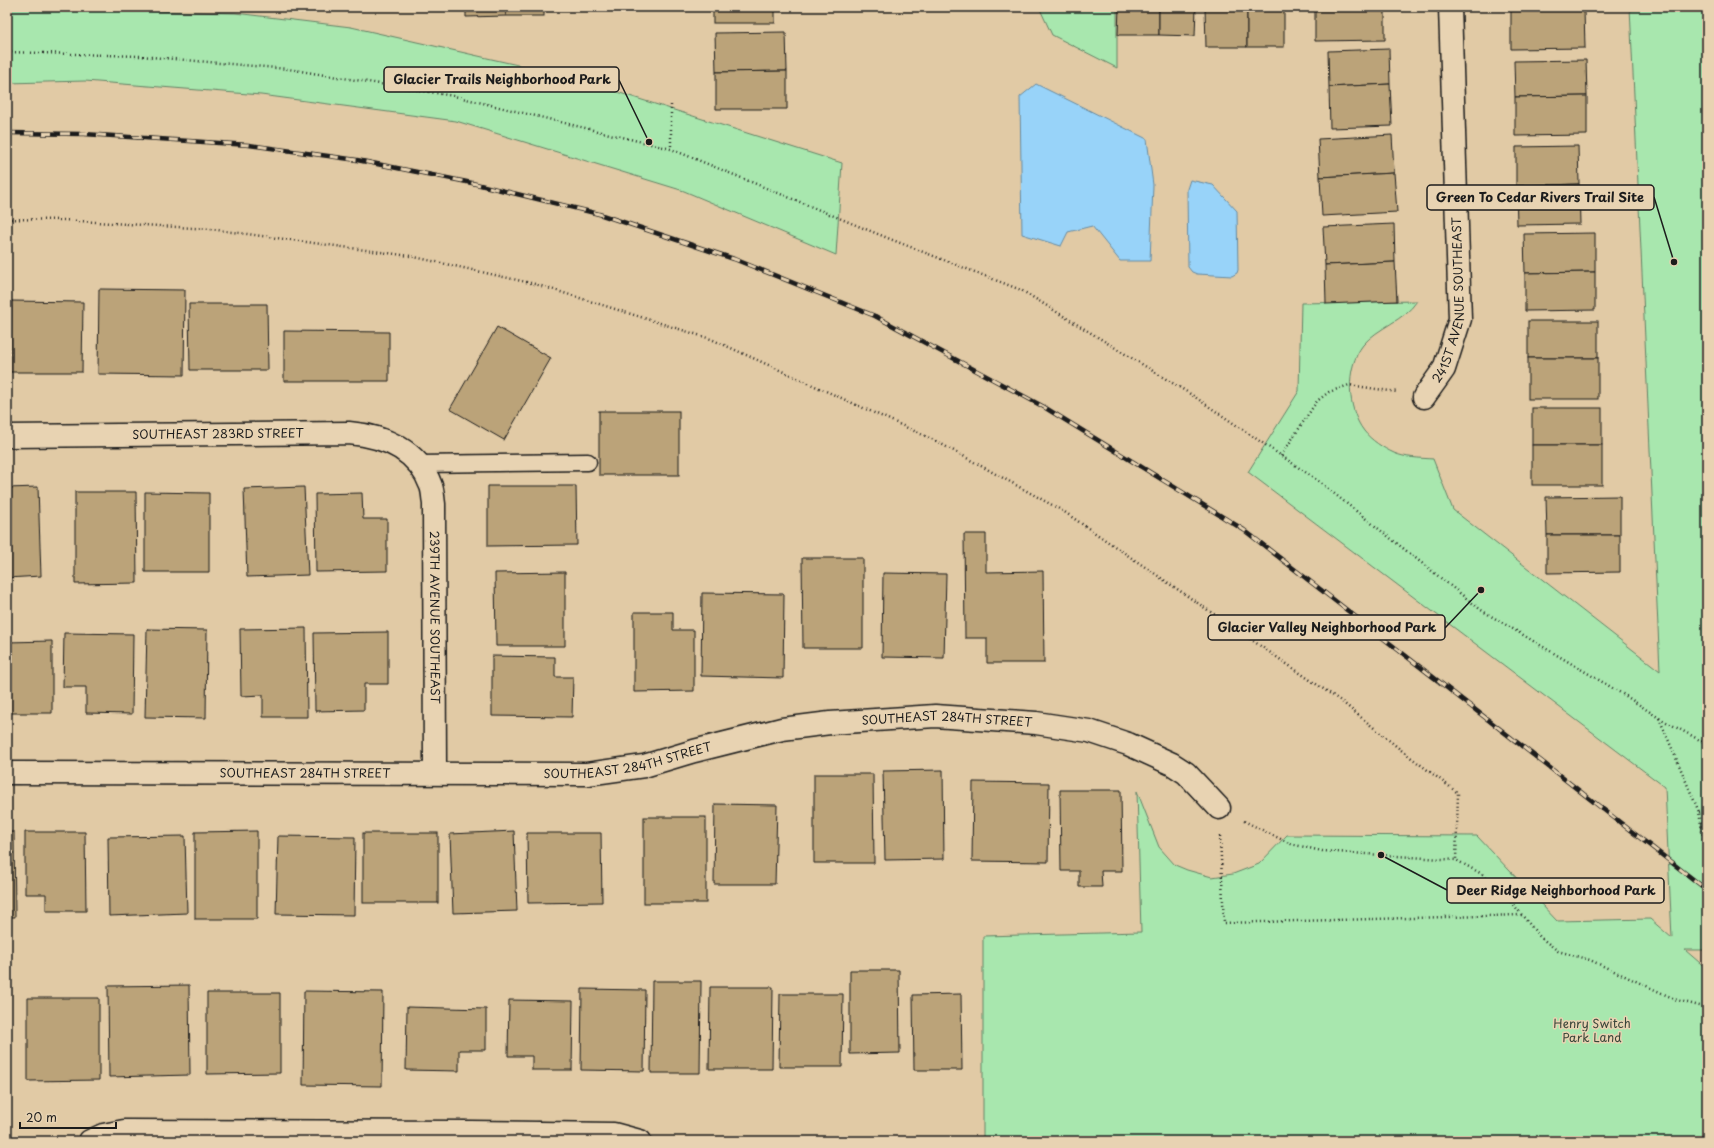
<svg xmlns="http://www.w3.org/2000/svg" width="1714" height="1148" viewBox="0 0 1714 1148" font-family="'Playpen Sans',sans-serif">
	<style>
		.green { fill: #a8e7ae; stroke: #628265 }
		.water { fill: #98d3f9; stroke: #668aa1 }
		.building { fill: #bba379; stroke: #1c1c1c }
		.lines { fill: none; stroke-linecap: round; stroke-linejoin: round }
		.lane-casing { stroke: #1c1c1c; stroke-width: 19 }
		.street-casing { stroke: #1c1c1c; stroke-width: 25 }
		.path { stroke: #1c1c1c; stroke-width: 2.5; stroke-dasharray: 1 3; stroke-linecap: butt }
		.lane { stroke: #e8d3b2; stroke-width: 16 }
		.street { stroke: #e8d3b2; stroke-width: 22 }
		.rail-casing { stroke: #1c1c1c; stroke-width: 4.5 }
		.rail { stroke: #e8d3b2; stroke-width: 3; stroke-dasharray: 9; stroke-linecap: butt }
		.labels { text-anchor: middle; stroke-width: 3; stroke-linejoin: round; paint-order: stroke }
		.street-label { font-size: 12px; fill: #1c1c1c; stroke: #e8d3b2 }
		.park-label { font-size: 12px; fill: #384539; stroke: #e8d3b2 }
		.leader { fill: none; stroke: #1c1c1c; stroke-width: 1.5 }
		.callout-dot { fill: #1c1c1c; stroke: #e8d3b2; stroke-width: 1.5 }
		.callout { fill: #e8d3b2; stroke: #1c1c1c; stroke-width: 1.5 }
		.callout-label { font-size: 13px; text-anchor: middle; font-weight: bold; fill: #1c1c1c }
	</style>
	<rect width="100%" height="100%" fill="#e1caa5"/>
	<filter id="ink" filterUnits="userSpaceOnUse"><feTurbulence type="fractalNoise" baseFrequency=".025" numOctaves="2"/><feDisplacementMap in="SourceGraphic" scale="8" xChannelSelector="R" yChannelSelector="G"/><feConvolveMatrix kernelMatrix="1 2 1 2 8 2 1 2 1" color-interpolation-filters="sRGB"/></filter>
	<g filter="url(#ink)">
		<g class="green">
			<polygon points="1039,7 1117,7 1117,68 1052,35"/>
			<path d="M1630 7H1707V950H1685L1707 969V1141H983V936L1141 932 1137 791 1159 847 1175 865 1187 870 1212 877 1233 874 1259 864 1287 835 1477 836 1557 921 1650 919 1672 938 1665 787 1248 472 1299 391 1301 303 1417 301C1404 321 1378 327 1363 345 1345 368 1347 409 1364 431 1371 440 1383 448 1394 453 1405 458 1420 458 1433 459L1453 510 1660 671Z"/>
			<polygon points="7,8 235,13 351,27 566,76 842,163 836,255 684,191 456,121 261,95 85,81 7,83"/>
		</g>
		<g class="water">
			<polygon points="1036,84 1147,139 1153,185 1150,261 1120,261 1092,226 1068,232 1061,246 1022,234 1020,97"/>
			<polygon points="1190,180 1213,185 1237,211 1238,270 1237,273 1232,276 1197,274 1192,272 1188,267 1187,189"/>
		</g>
		<g class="building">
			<polygon points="466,7 506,7 506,16 466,17"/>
			<rect x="506" y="7" width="38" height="9"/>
			<rect x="713" y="7" width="62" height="16"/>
			<polygon points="1119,7 1159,7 1159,35 1118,35"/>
			<polygon points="1159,7 1196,7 1195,36 1159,35"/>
			<polygon points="1205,7 1247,7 1247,47 1206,47"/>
			<rect x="1247" y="7" width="37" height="40"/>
			<polygon points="1315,7 1385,7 1385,40 1315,41"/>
			<polygon points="1511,7 1584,7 1584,10 1511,11"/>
			<polygon points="1584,10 1585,48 1511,49 1511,11"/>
			<polygon points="786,32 787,71 716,72 715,33"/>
			<polygon points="1389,49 1390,84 1329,87 1328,51"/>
			<polygon points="1586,60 1587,96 1515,97 1514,61"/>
			<polygon points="787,71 787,109 716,109 716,72"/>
			<polygon points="1390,84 1392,126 1330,128 1329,87"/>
			<polygon points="1587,96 1587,135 1515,136 1515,97"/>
			<polygon points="1392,135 1394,173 1320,177 1318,139"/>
			<polygon points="1578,146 1579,184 1516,186 1516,147"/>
			<polygon points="1394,173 1397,212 1322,216 1320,177"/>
			<polygon points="1579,184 1580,224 1517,225 1516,186"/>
			<polygon points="1394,224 1395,262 1325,265 1323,227"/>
			<polygon points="1595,233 1595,272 1525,273 1524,234"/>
			<polygon points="1395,262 1397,301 1326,304 1325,265"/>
			<polygon points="1595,272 1595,310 1525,311 1525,273"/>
			<polygon points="99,289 185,290 184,375 98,374"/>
			<polygon points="11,301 83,302 82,372 10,372"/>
			<polygon points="189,304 267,304 268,370 190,370"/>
			<rect x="1528" y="321" width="70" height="37"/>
			<polygon points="497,327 551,358 504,440 450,409"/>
			<polygon points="284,331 389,332 389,381 284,381"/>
			<rect x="1528" y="358" width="70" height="41"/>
			<rect x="1532" y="408" width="70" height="37"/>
			<rect x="599" y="411" width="80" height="64"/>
			<rect x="1532" y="445" width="70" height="40"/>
			<polygon points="488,486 576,486 577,545 488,546"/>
			<polygon points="38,487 41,576 7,578 7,488"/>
			<polygon points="304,487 308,575 247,577 244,489"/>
			<polygon points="75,492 136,492 137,583 75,584"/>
			<polygon points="145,492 209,493 209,572 145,572"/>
			<polygon points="362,493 363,519 387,519 387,571 316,572 315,494"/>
			<polygon points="1620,496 1620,535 1547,535 1546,497"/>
			<polygon points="964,534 986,534 986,572 1043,571 1044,663 987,663 987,638 965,638"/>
			<polygon points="1547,535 1620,535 1620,572 1547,573"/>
			<polygon points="802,558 863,558 863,648 803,648"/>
			<polygon points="565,572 565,646 496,646 495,573"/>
			<polygon points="883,573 946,574 944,658 882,657"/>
			<polygon points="702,593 784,594 783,678 701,676"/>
			<polygon points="634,612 673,612 673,630 694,630 694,691 634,692"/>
			<polygon points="306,628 307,717 263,717 263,695 241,696 240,629"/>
			<polygon points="147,629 207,630 206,718 145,717"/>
			<polygon points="388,632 388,684 364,684 364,710 315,711 314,633"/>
			<polygon points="64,633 133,634 132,714 86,713 86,687 63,687"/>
			<polygon points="52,641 52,713 7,713 7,642"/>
			<polygon points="492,656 555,657 555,677 573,677 572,717 492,716"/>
			<polygon points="943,770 944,859 885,860 883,771"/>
			<polygon points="814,774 873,774 874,863 814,863"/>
			<polygon points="973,782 1049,783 1048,862 972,861"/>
			<polygon points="1060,790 1121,790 1122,871 1101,871 1102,887 1079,887 1079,871 1061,871"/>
			<polygon points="715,804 777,805 775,884 714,884"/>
			<rect x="644" y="817" width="62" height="86"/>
			<polygon points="257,831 257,919 195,919 195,832"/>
			<polygon points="514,831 517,911 453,913 450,834"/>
			<polygon points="7,832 14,832 15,917 7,917"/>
			<polygon points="25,832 85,832 86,911 46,911 46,894 25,894"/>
			<rect x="363" y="833" width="75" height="70"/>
			<polygon points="527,833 601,833 602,902 528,903"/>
			<polygon points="185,836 187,913 109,916 108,837"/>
			<polygon points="278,836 355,837 354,915 276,914"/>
			<polygon points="850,970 899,970 900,1053 850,1054"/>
			<polygon points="652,981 701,981 700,1073 651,1073"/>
			<polygon points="189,985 190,1075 109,1077 108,986"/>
			<polygon points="710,987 773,987 772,1069 709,1069"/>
			<polygon points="582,989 645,990 644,1071 581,1070"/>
			<polygon points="304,991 383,992 382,1086 303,1085"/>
			<polygon points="207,993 280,993 280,1073 207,1074"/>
			<polygon points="780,994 843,994 842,1067 779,1067"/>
			<polygon points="961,994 962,1070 914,1070 913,995"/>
			<polygon points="28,998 99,998 99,1080 28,1081"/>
			<polygon points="509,1000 573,1001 572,1070 532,1070 532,1056 508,1056"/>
			<polygon points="407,1007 486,1009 486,1050 459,1050 459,1071 406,1070"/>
			<rect x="739" y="1140" width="56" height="1"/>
		</g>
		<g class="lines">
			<defs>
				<polyline id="lane" points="419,464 588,462"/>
				<g id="street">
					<path id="s1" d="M1424 397 1444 369 1460 319 1450 7"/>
					<path id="s2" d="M7 436 349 433C384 436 418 450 431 486 433 491 433 498 434 504L435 773"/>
					<path id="s3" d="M7 773 587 774 644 766 694 751 782 729 830 723 935 716 1036 723 1089 731 1128 744 1172 764 1186 773 1219 808"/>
					<polyline points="90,1141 103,1135 124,1131 470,1132 614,1134 640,1141"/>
				</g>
			</defs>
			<use href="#lane" class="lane-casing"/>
			<use href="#street" class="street-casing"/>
			<g class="path">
				<polyline points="7,52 140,56 288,69 454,96 671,149 890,239 1021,290 1192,395 1317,480 1481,610 1626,696 1659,718 1707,744"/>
				<polyline points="671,105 671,149"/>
				<polyline points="7,219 62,220 210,229 410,256 535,284 711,339 934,440 1063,511 1341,701 1401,750 1458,793 1456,860"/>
				<polyline points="1281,456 1317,401 1329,392 1349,385 1397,392"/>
				<polyline points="1659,718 1699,812 1707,861"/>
				<polyline points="1699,812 1707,810"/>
				<polyline points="1244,821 1291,844 1322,851 1456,860 1482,874 1508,898 1540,937 1558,951 1590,960 1677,1000 1707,1008"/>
				<polyline points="1220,836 1224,923 1522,915"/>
			</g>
			<use href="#lane" class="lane"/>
			<use href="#street" class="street"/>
			<defs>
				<polyline id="rail" points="7,133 84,134 249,145 357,160 472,183 599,214 734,259 875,316 1044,407 1244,530 1707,890"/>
			</defs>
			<use href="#rail" class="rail-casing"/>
			<use href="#rail" class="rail"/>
		</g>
	</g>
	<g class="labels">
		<g class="street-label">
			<text dy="4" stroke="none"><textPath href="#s1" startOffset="104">241ST AVENUE SOUTHEAST</textPath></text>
			<text dy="4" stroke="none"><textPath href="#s2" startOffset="211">SOUTHEAST 283RD STREET</textPath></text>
			<text dy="4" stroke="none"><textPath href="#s2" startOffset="577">239TH AVENUE SOUTHEAST</textPath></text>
			<text dy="4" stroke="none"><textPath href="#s3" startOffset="946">SOUTHEAST 284TH STREET</textPath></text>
			<text dy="4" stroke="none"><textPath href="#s3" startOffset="622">SOUTHEAST 284TH STREET</textPath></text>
			<text dy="4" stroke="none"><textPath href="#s3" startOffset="298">SOUTHEAST 284TH STREET</textPath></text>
		</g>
		<g class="park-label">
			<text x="1592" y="1028">Henry Switch<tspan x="1592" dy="14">Park Land</tspan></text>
		</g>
	</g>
	<path class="leader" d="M649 142L619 80M1674 262L1654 197M1481 590L1445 628M1381 855L1447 890"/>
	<g class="callout-dot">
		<circle cx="649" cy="142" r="4"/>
		<circle cx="1674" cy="262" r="4"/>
		<circle cx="1481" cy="590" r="4"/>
		<circle cx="1381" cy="855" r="4"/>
	</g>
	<g class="callout">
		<rect x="384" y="67" width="235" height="25" rx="4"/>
		<rect x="1427" y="185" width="227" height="25" rx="4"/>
		<rect x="1208" y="615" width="237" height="25" rx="4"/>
		<rect x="1447" y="878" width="217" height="25" rx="4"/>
	</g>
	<g class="callout-label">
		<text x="502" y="84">Glacier Trails Neighborhood Park</text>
		<text x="1540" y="202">Green To Cedar Rivers Trail Site</text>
		<text x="1327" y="632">Glacier Valley Neighborhood Park</text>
		<text x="1556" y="895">Deer Ridge Neighborhood Park</text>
	</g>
	<rect width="1714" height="1148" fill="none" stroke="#e8d3b2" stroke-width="24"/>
	<rect x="12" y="12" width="1690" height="1124" fill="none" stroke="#1c1c1c" stroke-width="1.5" filter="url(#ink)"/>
	<path d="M20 1122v6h96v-6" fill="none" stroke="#1c1c1c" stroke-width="2"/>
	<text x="26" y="1122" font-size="12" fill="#1c1c1c" stroke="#e8d3b2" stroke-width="3" paint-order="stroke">20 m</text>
</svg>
